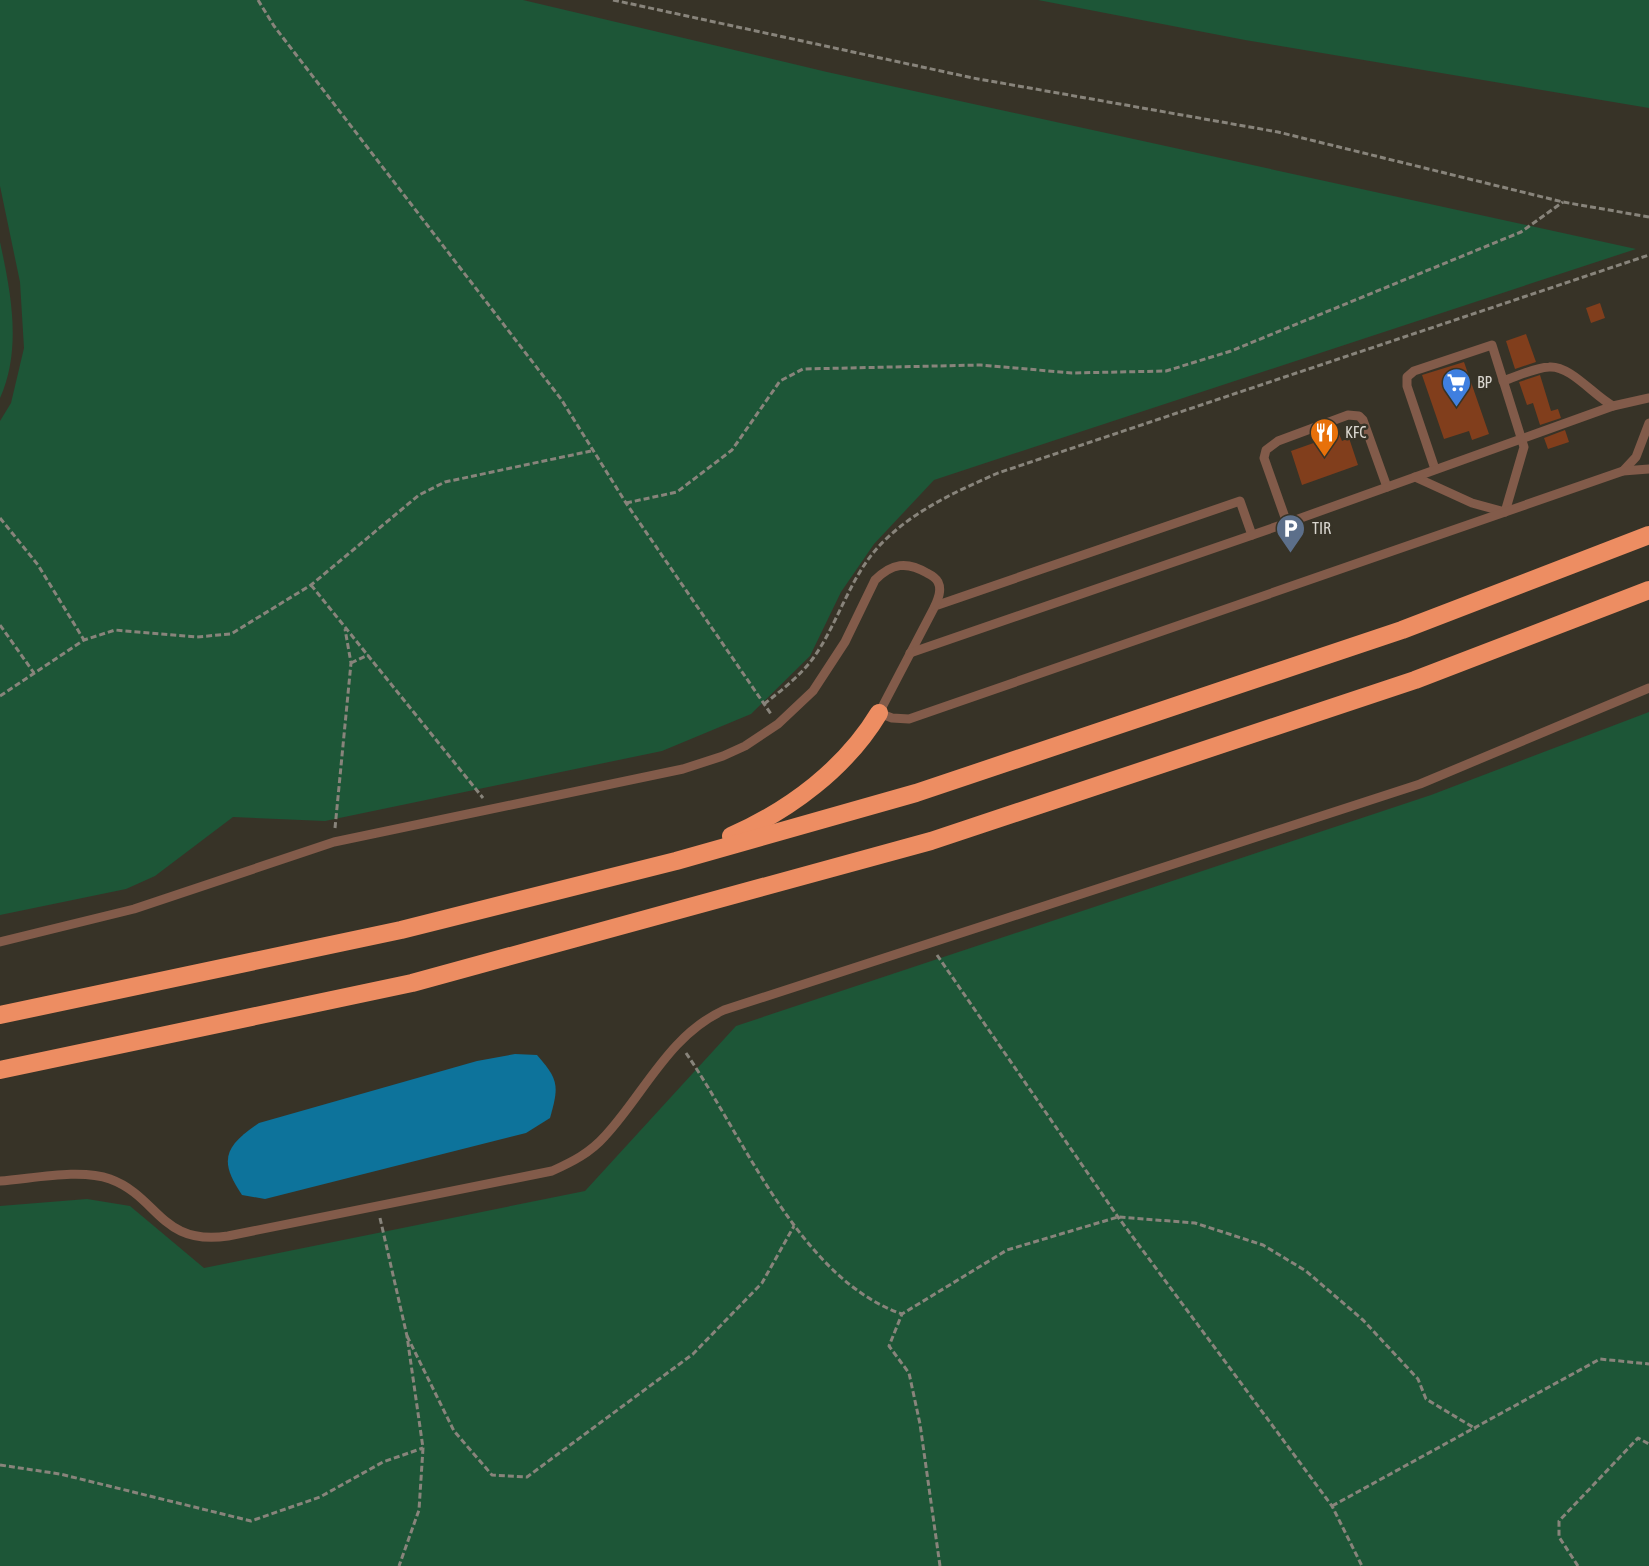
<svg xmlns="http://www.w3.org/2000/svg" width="1649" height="1566" viewBox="0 0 1649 1566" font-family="'Asap Condensed',sans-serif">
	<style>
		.green { fill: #1d5637 }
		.water { fill: #0d739b }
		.building { fill: #813e1c }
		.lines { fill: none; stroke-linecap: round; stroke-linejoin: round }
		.path { stroke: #88847b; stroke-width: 3; stroke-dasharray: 6 3; stroke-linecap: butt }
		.service { stroke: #825b4a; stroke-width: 9 }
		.motorway { stroke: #ed8d62; stroke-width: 18 }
		.labels { text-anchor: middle; stroke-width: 5; stroke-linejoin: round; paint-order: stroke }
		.poi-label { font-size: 16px; fill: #dad7d0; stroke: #373327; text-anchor: start }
	</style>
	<rect width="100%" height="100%" fill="#373327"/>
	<g class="green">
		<polygon points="0,0 523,0 827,72 1636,249 934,480 874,544 841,592 810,656 751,714 662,751 325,821 233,817 155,876 126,889 0,915 0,421 11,403 24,348 20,282 0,186"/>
		<polygon points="1038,0 1649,0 1649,108 1245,40"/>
		<path d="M0 242C11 293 22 349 0 398Z"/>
		<polygon points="1649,712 1649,1566 0,1566 0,1206 87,1199 130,1206 204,1268 585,1191 736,1026 1431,795"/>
	</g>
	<path class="water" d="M515 1054 537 1055C559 1080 559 1086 550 1118L526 1133 265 1199 242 1195C218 1160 225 1146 259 1123L477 1061Z"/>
	<g class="building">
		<polygon points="1600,303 1605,318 1591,323 1586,308"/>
		<polygon points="1526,334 1536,362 1515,369 1506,341"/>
		<polygon points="1464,362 1489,434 1472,440 1469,431 1444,439 1422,375"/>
		<polygon points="1540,375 1551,411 1558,409 1561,418 1540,425 1533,403 1527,405 1519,382"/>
		<polygon points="1565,430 1569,442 1548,449 1544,438"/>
		<polygon points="1339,434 1342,441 1349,438 1358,465 1302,485 1291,451"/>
	</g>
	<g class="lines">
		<g class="path">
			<polyline points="258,0 274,26 561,399 626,503 771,714"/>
			<polyline points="613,0 973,78 1278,132 1563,202 1649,217"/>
			<polyline points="626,503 677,492 732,450 780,381 803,369 981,365 1072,373 1166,371 1231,351 1521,232 1563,202"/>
			<polyline points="0,518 38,565 84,640"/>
			<polyline points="311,585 483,798"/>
			<polyline points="0,625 34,673"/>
			<polyline points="351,663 368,655"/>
			<polyline points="0,696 84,640 115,630 196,637 231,634 311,585 419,495 445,482 591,451"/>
			<path d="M764 704C782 690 801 675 814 657 840 620 851 572 885 540 917 509 957 491 998 473L1649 255"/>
			<polyline points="335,828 351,663 345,629"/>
			<polyline points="937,955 1118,1217 1332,1506 1362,1566"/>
			<path d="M686 1053C744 1137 800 1279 902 1314"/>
			<polyline points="380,1218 407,1336 423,1448 419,1510 399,1566"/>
			<polyline points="407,1336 454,1431 492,1475 527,1477 693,1354 762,1283 794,1226"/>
			<polyline points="0,1465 60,1474 251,1521 320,1497 383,1462 423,1448"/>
			<polyline points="1332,1506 1600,1359 1649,1364"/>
			<polyline points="940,1566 920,1424 909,1373 889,1346 902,1314 1007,1250 1118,1217 1195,1223 1263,1245 1306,1271 1363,1320 1418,1379 1426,1399 1476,1429"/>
			<polyline points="1578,1566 1559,1537 1559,1521 1638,1438 1649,1444"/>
		</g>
		<g class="service">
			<path d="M1503 381C1518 376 1534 368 1549 367 1570 365 1594 396 1613 406"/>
			<polyline points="1623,471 1636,457 1649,423"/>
			<polyline points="1415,477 1472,503 1505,512 1524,447 1492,345 1414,371 1407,377 1407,386 1435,469"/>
			<polyline points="1287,523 1264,458 1266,450 1278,441 1348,415 1359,416 1363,420 1387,487"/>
			<polyline points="1252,535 1240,501 935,606 879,713 892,718 909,719 1623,471 1649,469"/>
			<polyline points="910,653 1287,523 1613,406 1649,398"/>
			<path d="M0 942 134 909 334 842 683 769 723 756 745 746 778 724 813 691 845 642 875 580C892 563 907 561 927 573 931 575 936 578 938 582 942 590 938 599 935 606"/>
			<path d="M0 1181C31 1179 80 1168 110 1179 159 1197 160 1246 228 1236L552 1171C572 1162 590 1153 605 1136 644 1094 669 1035 724 1010L1420 784 1649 688"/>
		</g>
		<g class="motorway">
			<path d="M731 836C790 810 846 768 879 713"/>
			<polyline points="0,1015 401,930 676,861 916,793 1402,630 1649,535"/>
			<polyline points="0,1070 412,983 931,841 1415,680 1649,590"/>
		</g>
	</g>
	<defs>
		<symbol id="supermarket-pin" viewBox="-11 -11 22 30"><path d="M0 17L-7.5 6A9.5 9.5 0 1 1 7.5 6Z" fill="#3f7fe0" stroke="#373327"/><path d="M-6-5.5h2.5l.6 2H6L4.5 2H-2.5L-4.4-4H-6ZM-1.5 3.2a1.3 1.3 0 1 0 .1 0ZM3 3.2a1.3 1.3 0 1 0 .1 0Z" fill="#fff"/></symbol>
		<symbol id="restaurant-pin" viewBox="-11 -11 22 30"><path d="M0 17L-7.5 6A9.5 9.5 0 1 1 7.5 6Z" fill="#e8710a" stroke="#373327"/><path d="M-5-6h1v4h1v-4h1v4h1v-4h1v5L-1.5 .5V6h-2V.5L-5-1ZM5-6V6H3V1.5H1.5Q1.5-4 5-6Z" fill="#fff"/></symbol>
		<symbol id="parking-pin" viewBox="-11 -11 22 30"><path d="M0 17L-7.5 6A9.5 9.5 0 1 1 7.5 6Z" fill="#5c6f8a" stroke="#373327"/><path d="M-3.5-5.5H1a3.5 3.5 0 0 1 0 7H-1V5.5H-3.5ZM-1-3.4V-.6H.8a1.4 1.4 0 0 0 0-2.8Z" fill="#fff"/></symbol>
	</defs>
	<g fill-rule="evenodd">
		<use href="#supermarket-pin" x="1440" y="366" width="33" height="45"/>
		<use href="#restaurant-pin" x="1308" y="416" width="33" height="45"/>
		<use href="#parking-pin" x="1274" y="512" width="33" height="45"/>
	</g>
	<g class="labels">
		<g class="poi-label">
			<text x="1477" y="388">BP</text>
			<text x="1345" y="438">KFC</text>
			<text x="1312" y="534">TIR</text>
		</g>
	</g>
</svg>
